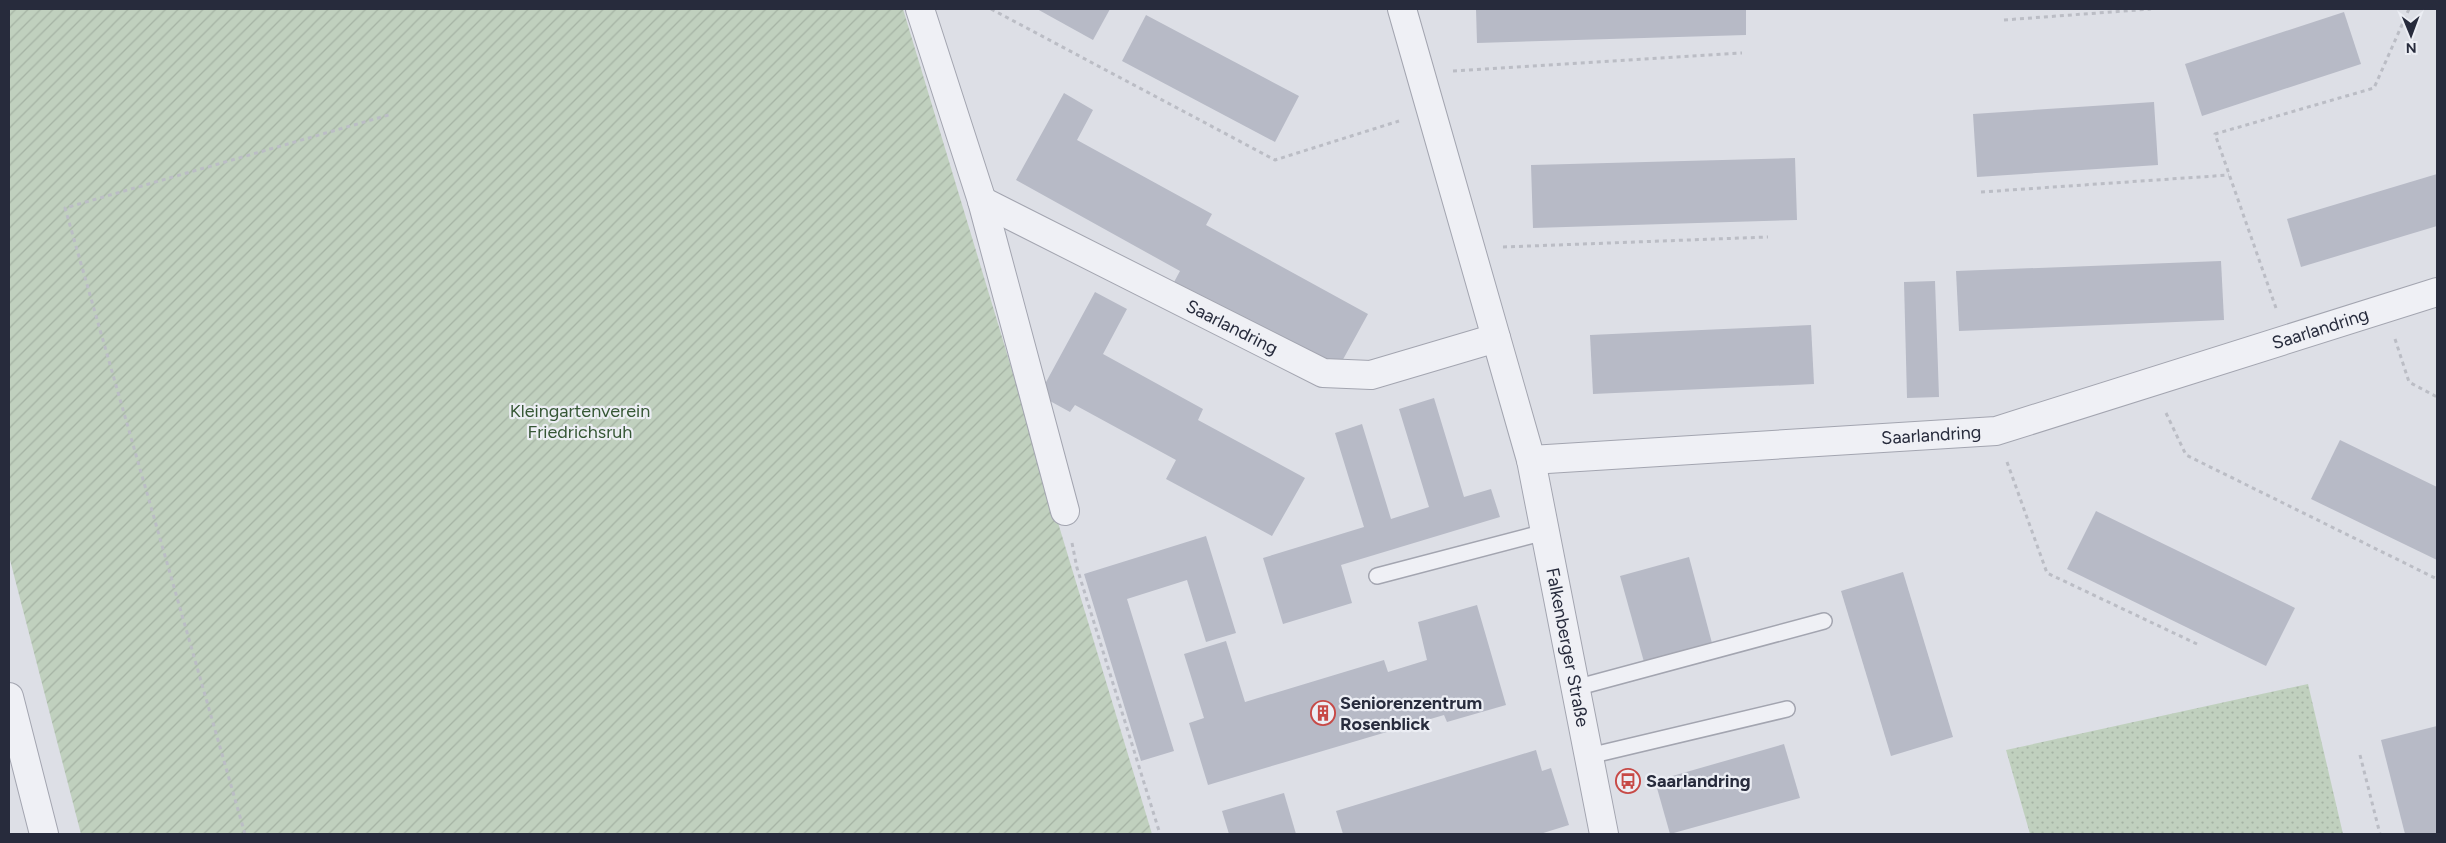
<svg xmlns="http://www.w3.org/2000/svg" width="2446" height="843" viewBox="0 0 2446 843" font-family="Figtree,sans-serif">
	<style>
		.grass { fill: url(#grass-dots) }
		.garden { fill: url(#garden-furrows) }
		.building { fill: #b7bac6 }
		.lines { fill: none; stroke-linecap: round; stroke-linejoin: round }
		.service-casing { stroke: #a3a5b0; stroke-width: 18 }
		.minor-casing { stroke: #a3a5b0; stroke-width: 30 }
		.path { stroke: #bbbdc5; stroke-width: 3; stroke-dasharray: 4 4; stroke-linecap: butt }
		.service { stroke: #eff0f5; stroke-width: 15 }
		.minor { stroke: #eff0f5; stroke-width: 28 }
		.labels { text-anchor: middle; stroke-width: 4.5; stroke-linejoin: round; paint-order: stroke }
		.street-label { font-size: 18px; fill: #272b3c; stroke: #eceef4 }
		.park-label { font-size: 18px; fill: #365735; stroke: #eceef4 }
		.poi-label { font-size: 18px; font-weight: bold; fill: #272b3c; stroke: #eceef4; text-anchor: start }
	</style>
	<defs>
		<pattern id="grass-dots" width="8" height="8" patternUnits="userSpaceOnUse" patternTransform="scale(1.25)"><rect width="8" height="8" fill="#c0d0be"/><path d="M2 2h.1M6 6h.1" fill="none" stroke="#a5b3a4" stroke-width="1.8" stroke-linecap="round"/></pattern>
		<pattern id="garden-furrows" width="10" height="10" patternUnits="userSpaceOnUse" patternTransform="scale(1.25)"><rect width="10" height="10" fill="#c0d0be"/><path d="M-1 1l2-2M0 10L10 0M9 11l2-2" fill="none" stroke="#a5b3a4"/></pattern>
	</defs>
	<rect width="100%" height="100%" fill="#dddfe6"/>
	<polygon class="grass" points="2308,684 2343,834 2030,834 2006,750"/>
	<polygon class="garden" points="9,9 903,9 1152,834 81,834 9,556"/>
	<g class="building">
		<polygon points="1037,9 1110,9 1093,40"/>
		<polygon points="1476,9 1746,9 1746,35 1477,43"/>
		<polygon points="2344,12 2361,64 2202,116 2185,64"/>
		<polygon points="1146,15 1299,96 1275,142 1122,61"/>
		<polygon points="1064,93 1093,110 1077,140 1212,214 1206,225 1368,314 1335,374 1173,284 1180,271 1016,180"/>
		<polygon points="2154,102 2158,165 1977,177 1973,114"/>
		<polygon points="1795,158 1797,220 1533,228 1531,165"/>
		<polygon points="2437,174 2437,226 2301,267 2287,219"/>
		<polygon points="2221,261 2224,320 1959,331 1956,271"/>
		<polygon points="1935,281 1939,397 1907,398 1904,282"/>
		<polygon points="1095,292 1127,309 1103,354 1203,409 1198,420 1305,478 1272,536 1166,479 1176,460 1075,405 1070,412 1039,395"/>
		<polygon points="1811,325 1814,384 1593,394 1590,335"/>
		<polygon points="1434,398 1464,497 1491,489 1500,517 1341,565 1352,603 1283,624 1263,558 1364,527 1335,433 1362,424 1391,519 1429,507 1399,409"/>
		<polygon points="2340,440 2437,487 2437,560 2311,499"/>
		<polygon points="2096,511 2295,608 2266,666 2067,569"/>
		<polygon points="1206,536 1236,633 1206,642 1187,580 1127,599 1174,751 1141,761 1084,574"/>
		<polygon points="1689,557 1712,643 1644,662 1620,576"/>
		<polygon points="1903,572 1953,737 1891,756 1841,591"/>
		<polygon points="1477,605 1506,705 1447,722 1444,715 1208,785 1189,723 1204,718 1184,654 1226,641 1245,702 1384,660 1388,672 1427,660 1418,622"/>
		<polygon points="2437,726 2437,834 2405,834 2381,740"/>
		<polygon points="1784,744 1800,798 1670,834 1655,781"/>
		<polygon points="1536,750 1542,771 1551,768 1569,825 1540,834 1343,834 1336,811"/>
		<polygon points="1284,793 1296,834 1229,834 1222,811"/>
	</g>
	<g class="lines">
		<defs>
			<g id="service">
				<polyline points="1377,576 1545,532"/>
				<polyline points="1575,688 1824,621"/>
				<polyline points="1589,756 1787,709"/>
			</g>
			<g id="minor">
				<polyline points="920,9 982,201 1065,511"/>
				<path id="s1" d="M1402 9 1531 460 1604 834"/>
				<path id="s2" d="M982 201 1323 373 1371 375 1496 338"/>
				<path id="s3" d="M1531 460 1996 431 2437 292"/>
				<polyline points="9,697 44,834"/>
			</g>
		</defs>
		<use href="#service" class="service-casing"/>
		<use href="#minor" class="minor-casing"/>
		<g class="path">
			<polyline points="991,9 1275,160 1399,121"/>
			<polyline points="2004,20 2151,9"/>
			<polyline points="1453,71 1742,53"/>
			<polyline points="1981,192 2229,175"/>
			<polyline points="1503,247 1768,237"/>
			<polyline points="2276,308 2215,134 2374,88 2409,9"/>
			<polyline points="2395,339 2409,382 2437,397"/>
			<polyline points="2166,413 2186,455 2437,579"/>
			<polyline points="2007,462 2047,573 2197,644"/>
			<polyline points="1072,543 1077,568 1160,834"/>
			<polyline points="2360,755 2380,834"/>
			<polyline points="245,834 65,208 392,114"/>
		</g>
		<use href="#service" class="service"/>
		<use href="#minor" class="minor"/>
	</g>
	<defs>
		<symbol id="building-ring" viewBox="-11 -11 22 22"><circle r="9.5" fill="#eceef4" stroke="#c74946" stroke-width="1.5"/><path d="M-4-6H4V6H1V3H-1V6H-4ZM-2.5-4.3h1.7v1.8h-1.7ZM.8-4.3h1.7v1.8H.8ZM-2.5-1h1.7V.8h-1.7ZM.8-1h1.7V.8H.8Z" fill="#c74946"/></symbol>
		<symbol id="bus-ring" viewBox="-11 -11 22 22"><circle r="9.5" fill="#eceef4" stroke="#c74946" stroke-width="1.5"/><path d="M-5-6H5V4H4V6H2V4H-2V6H-4V4H-5ZM-3.5-4V0h7V-4ZM-3.5 1.2v1.5H-2V1.2ZM2 1.2v1.5H3.5V1.2Z" fill="#c74946"/></symbol>
	</defs>
	<g fill-rule="evenodd">
		<use href="#building-ring" x="1309" y="699" width="28" height="28"/>
		<use href="#bus-ring" x="1614" y="767" width="28" height="28"/>
	</g>
	<g class="labels">
		<g class="street-label">
			<text dy="6" stroke="none"><textPath href="#s2" startOffset="280">Saarlandring</textPath></text>
			<text dy="6" stroke="none"><textPath href="#s3" startOffset="806">Saarlandring</textPath></text>
			<text dy="6" stroke="none"><textPath href="#s3" startOffset="401">Saarlandring</textPath></text>
			<text dy="6" stroke="none"><textPath href="#s1" startOffset="660">Falkenberger Straße</textPath></text>
		</g>
		<g class="park-label">
			<text x="580" y="417">Kleingartenverein<tspan x="580" dy="21">Friedrichsruh</tspan></text>
		</g>
		<g class="poi-label">
			<text x="1340" y="709">Seniorenzentrum<tspan x="1340" dy="21">Rosenblick</tspan></text>
			<text x="1646" y="787">Saarlandring</text>
		</g>
	</g>
	<rect width="2446" height="843" fill="none" stroke="#272b3c" stroke-width="20"/>
	<g transform="translate(2411 35) rotate(179)" stroke="#eceef4" stroke-width="4" paint-order="stroke">
	<path d="M0-4L9 19L0 12L-9 19Z" fill="#272b3c"/>
	<text y="-8" font-size="14" font-weight="bold" text-anchor="middle" fill="#272b3c">N</text>
	</g>
</svg>
